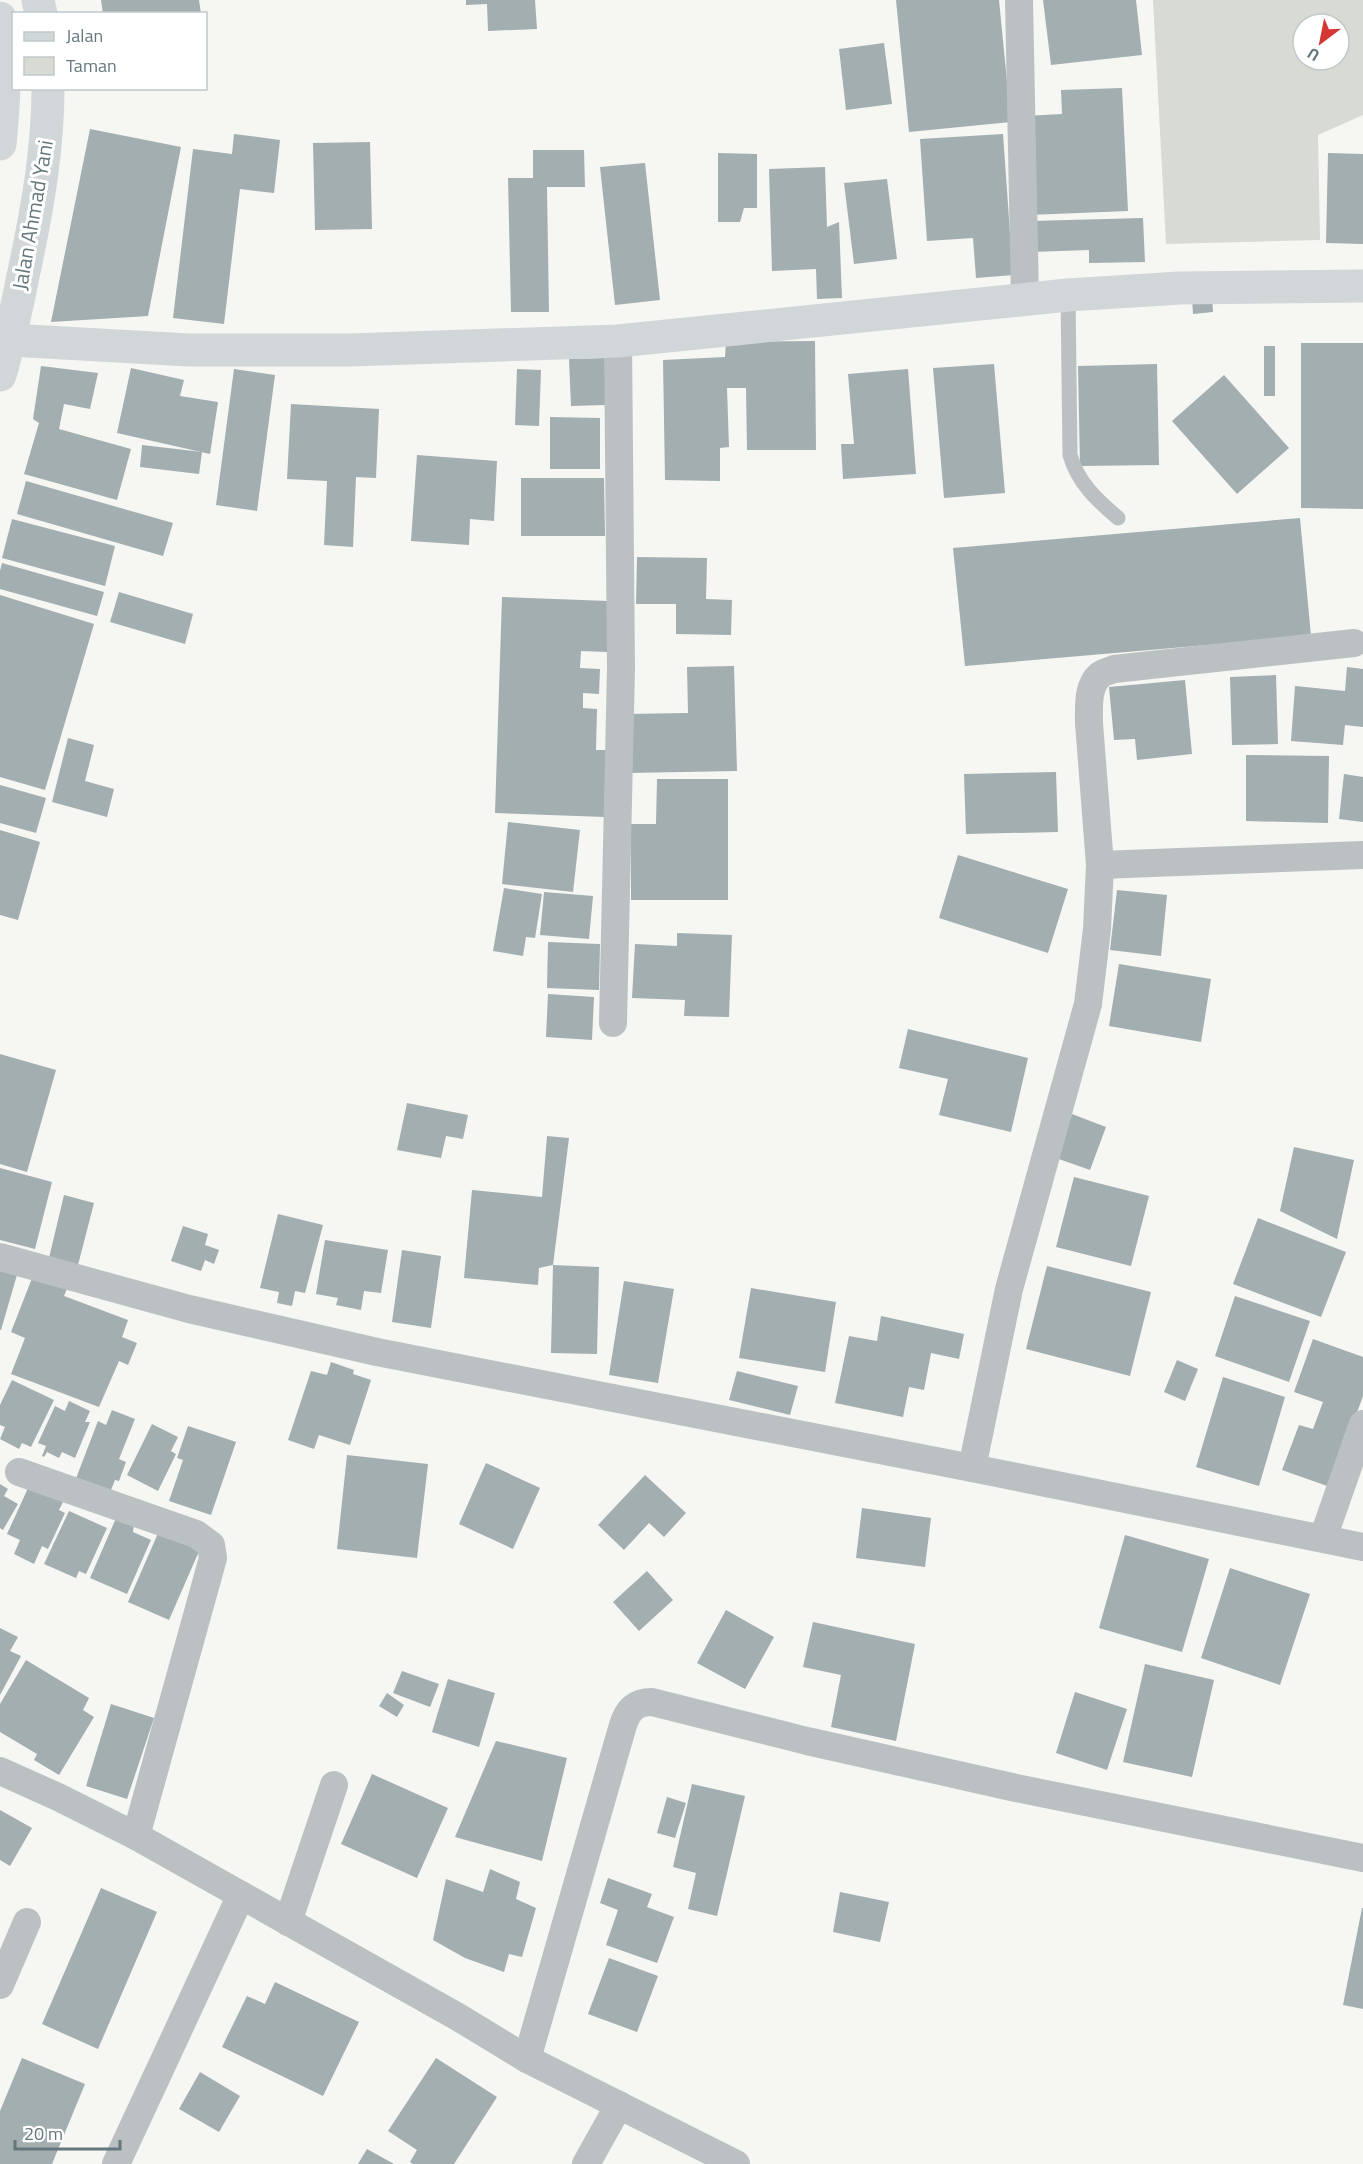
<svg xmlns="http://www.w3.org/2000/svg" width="1363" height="2164" viewBox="0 0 1363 2164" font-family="'Titillium Web',sans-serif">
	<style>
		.green { fill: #d7dbd3; fill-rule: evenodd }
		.building { fill: #a3aeb0 }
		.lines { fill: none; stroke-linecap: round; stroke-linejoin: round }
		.lane { stroke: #bbc1c3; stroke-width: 15 }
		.street { stroke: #bbc1c3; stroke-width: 28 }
		.secondary { stroke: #d1d6d8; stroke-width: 33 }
		.primary { stroke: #d1d6d8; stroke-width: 33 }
		.labels { text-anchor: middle; stroke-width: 6; stroke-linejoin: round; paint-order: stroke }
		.street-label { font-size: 21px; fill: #64777c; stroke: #fff }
	</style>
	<rect width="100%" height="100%" fill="#f6f6f3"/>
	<path class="green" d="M1153 0H1363V115L1318 135 1320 240 1166 244ZM1303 24H1339V60H1303Z"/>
	<g class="building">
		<polygon points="101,0 199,0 201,14 103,14"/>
		<polygon points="466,0 535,0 537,29 488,31 487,4 466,5"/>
		<polygon points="896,0 999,0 1011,122 909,132"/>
		<polygon points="1043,0 1136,0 1142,55 1051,65"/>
		<polygon points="884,43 892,104 846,110 839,49"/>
		<polygon points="1122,88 1128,211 1029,215 1024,116 1062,114 1061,90"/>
		<polygon points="90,129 181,147 148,316 51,322"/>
		<polygon points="234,134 280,140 274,193 240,189 224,324 173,318 193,149 232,154"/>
		<polygon points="1003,134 1013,275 976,278 973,238 927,241 920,139"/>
		<polygon points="370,142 372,229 315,230 313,143"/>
		<polygon points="533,150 584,150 585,187 547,187 549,312 511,312 508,178 533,178"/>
		<polygon points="718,153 757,154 757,208 744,208 740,222 718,222"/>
		<polygon points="1328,153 1363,154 1363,244 1326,243"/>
		<polygon points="645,163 660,300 615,305 600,167"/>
		<polygon points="825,167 827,227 839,222 842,298 817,299 816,269 772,271 769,169"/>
		<polygon points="887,179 897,259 854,264 844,183"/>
		<polygon points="1143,218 1145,262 1089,263 1089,250 1031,252 1031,221"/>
		<polygon points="1212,297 1213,312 1193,314 1192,299"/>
		<polygon points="815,341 816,450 747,450 746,388 727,388 729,447 720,448 720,481 665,480 663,360 725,357 726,342"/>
		<polygon points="1301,343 1363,343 1363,509 1301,508"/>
		<rect x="1264" y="346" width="11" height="50"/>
		<polygon points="605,358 606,405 571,406 569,359"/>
		<polygon points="994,364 1005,493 944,498 933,368"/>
		<polygon points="1157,364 1159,465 1080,466 1078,366"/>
		<polygon points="41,366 98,373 90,409 64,404 59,429 131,449 117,500 24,474 39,423 33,419"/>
		<polygon points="131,368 184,380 180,396 218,402 210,454 117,433"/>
		<polygon points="234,369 275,375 257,511 216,505"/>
		<polygon points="517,369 541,370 539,426 515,425"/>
		<polygon points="908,369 916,474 843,479 841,444 854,444 848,374"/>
		<polygon points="1224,375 1289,448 1237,494 1172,421"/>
		<polygon points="291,404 379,409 376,478 356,477 353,547 324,545 327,481 287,479"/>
		<polygon points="550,417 600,418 600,469 550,469"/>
		<polygon points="142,445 202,452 199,474 140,467"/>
		<polygon points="417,455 497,461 494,521 470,519 469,545 411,541"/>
		<polygon points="521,478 604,478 605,536 521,536"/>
		<polygon points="26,481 173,523 163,556 17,514"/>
		<polygon points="1300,518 1311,636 965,666 953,548"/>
		<polygon points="12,519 115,546 105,586 2,558"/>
		<polygon points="637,557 707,558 706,599 732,600 731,635 676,634 676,604 636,604"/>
		<polygon points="2,563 104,592 97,616 0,589 0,571"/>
		<polygon points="119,592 193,614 185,644 110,622"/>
		<polygon points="0,595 94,624 45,790 0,777"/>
		<polygon points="502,597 608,601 607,652 581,651 580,668 600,669 599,694 583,693 583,708 597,709 596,750 607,750 605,817 495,813"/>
		<polygon points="734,666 737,771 628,773 626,714 688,713 687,667"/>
		<polygon points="1347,667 1363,669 1363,727 1345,725 1343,745 1291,741 1295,686 1345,691"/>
		<polygon points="1276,675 1278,744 1232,745 1230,677"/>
		<polygon points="1185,680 1192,754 1137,760 1135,739 1114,740 1109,687"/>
		<polygon points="68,738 94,745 85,781 114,789 107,817 52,802"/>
		<polygon points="1246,755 1329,756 1328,823 1246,821"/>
		<polygon points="1056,772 1058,832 966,834 964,774"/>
		<polygon points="1344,774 1363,777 1363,822 1339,819"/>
		<polygon points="657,779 728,779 728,900 631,900 631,824 656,824"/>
		<polygon points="0,785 46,798 36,833 0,823"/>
		<polygon points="508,822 580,830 573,892 502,884"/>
		<polygon points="0,830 40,842 18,920 0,915"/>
		<polygon points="958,855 1068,889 1048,953 939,918"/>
		<polygon points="504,888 542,894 535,938 526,937 523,956 493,951"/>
		<polygon points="1117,890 1167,895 1161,956 1110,950"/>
		<polygon points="544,892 593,896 589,939 540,935"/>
		<polygon points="677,933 732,935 729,1017 684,1016 685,1000 632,998 635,944 677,946"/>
		<polygon points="548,942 600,944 599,990 547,988"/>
		<polygon points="1119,964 1211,979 1201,1042 1109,1026"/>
		<polygon points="548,994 594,997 592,1040 546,1037"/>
		<polygon points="908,1029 1028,1058 1011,1132 939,1115 948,1079 899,1068"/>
		<polygon points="0,1054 56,1070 27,1172 0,1164"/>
		<polygon points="407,1103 468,1115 463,1139 446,1136 441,1158 397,1150"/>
		<polygon points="1072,1114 1106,1127 1090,1170 1056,1158"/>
		<polygon points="547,1136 569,1138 553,1265 539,1268 538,1285 464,1278 472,1190 542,1197"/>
		<polygon points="1294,1147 1354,1160 1337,1239 1280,1211"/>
		<polygon points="0,1168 52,1182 35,1249 0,1240"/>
		<polygon points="1074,1177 1149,1196 1131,1266 1056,1247"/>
		<polygon points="64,1195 94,1203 78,1265 49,1258"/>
		<polygon points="278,1214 323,1225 305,1293 295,1291 292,1306 277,1303 279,1292 260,1288"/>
		<polygon points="1258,1218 1346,1252 1321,1317 1233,1284"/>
		<polygon points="183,1226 208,1234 205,1245 219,1250 214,1264 205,1260 201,1271 171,1261"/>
		<polygon points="325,1240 388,1250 381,1293 364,1291 361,1310 336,1305 338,1298 316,1294"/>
		<polygon points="402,1250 441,1256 431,1328 392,1322"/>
		<polygon points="0,1263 19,1268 1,1330 0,1330"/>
		<polygon points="553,1265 599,1267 597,1354 551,1353"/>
		<polygon points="1047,1266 1151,1292 1130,1376 1026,1349"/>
		<polygon points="36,1268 70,1281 64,1296 128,1320 122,1337 137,1343 128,1365 119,1361 99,1407 11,1374 25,1338 11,1332"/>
		<polygon points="624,1281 674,1289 658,1383 609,1375"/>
		<polygon points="751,1288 836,1302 825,1372 739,1358"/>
		<polygon points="1235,1296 1310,1321 1289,1382 1215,1356"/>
		<polygon points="881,1316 964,1334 959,1359 931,1353 924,1390 909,1387 903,1417 835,1403 849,1336 877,1341"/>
		<polygon points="1313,1339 1363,1357 1363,1396 1330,1487 1282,1470 1299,1425 1313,1429 1323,1402 1294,1392"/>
		<polygon points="1177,1360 1198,1369 1185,1401 1164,1392"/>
		<polygon points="331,1362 354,1370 353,1374 371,1380 350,1445 319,1435 314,1449 288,1440 311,1371 327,1375"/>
		<polygon points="737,1371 798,1386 790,1415 729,1400"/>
		<polygon points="1223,1377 1285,1397 1259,1486 1196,1467"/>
		<polygon points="12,1380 54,1400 31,1447 22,1443 19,1449 0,1439 5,1427 0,1425 0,1405"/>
		<polygon points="69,1401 90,1411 85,1422 90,1422 75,1458 62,1452 59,1458 47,1452 44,1457 42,1456 46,1446 38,1443 55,1406 65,1411"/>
		<polygon points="112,1410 135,1419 119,1459 126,1462 119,1481 115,1480 109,1495 75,1481 98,1421 106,1425"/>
		<polygon points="152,1424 178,1437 171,1451 176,1454 158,1491 127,1475"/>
		<polygon points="188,1426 236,1442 211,1515 169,1501 183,1460 177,1458"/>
		<polygon points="347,1455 428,1464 417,1558 337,1549"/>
		<polygon points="486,1463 540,1488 513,1549 459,1524"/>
		<polygon points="645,1475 686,1513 664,1537 649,1523 624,1550 598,1525"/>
		<polygon points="0,1484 8,1489 4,1496 18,1504 3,1530 0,1528"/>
		<polygon points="29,1486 63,1502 59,1510 65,1513 48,1549 42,1546 34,1564 14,1554 20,1540 7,1534"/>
		<polygon points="862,1508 931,1518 925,1567 856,1558"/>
		<polygon points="69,1511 107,1528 86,1574 79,1571 76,1578 44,1564"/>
		<polygon points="117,1516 134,1523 133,1532 151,1540 127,1594 90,1578"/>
		<polygon points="159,1531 200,1549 169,1620 128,1602"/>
		<polygon points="1125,1535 1209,1559 1182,1652 1099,1628"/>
		<polygon points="1230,1568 1310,1594 1280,1685 1201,1658"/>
		<polygon points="647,1571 673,1600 639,1631 613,1602"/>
		<polygon points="726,1610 774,1637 745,1689 697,1663"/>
		<polygon points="813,1622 915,1644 896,1741 831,1727 841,1675 803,1667"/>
		<polygon points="0,1628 18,1637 10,1651 21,1656 0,1695"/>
		<polygon points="26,1660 89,1698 83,1710 94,1717 59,1775 34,1760 37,1754 0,1732 0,1704"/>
		<polygon points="1145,1664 1214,1680 1192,1777 1123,1762"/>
		<polygon points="402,1671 439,1684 430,1707 393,1693"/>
		<polygon points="448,1679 495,1693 479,1747 432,1732"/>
		<polygon points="1075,1692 1127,1709 1107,1770 1056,1753"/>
		<polygon points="387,1693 404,1705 397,1717 379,1706"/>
		<polygon points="111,1704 154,1718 127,1799 86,1786"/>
		<polygon points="496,1741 567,1758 542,1861 455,1837"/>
		<polygon points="372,1774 448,1808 417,1878 341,1844"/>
		<polygon points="692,1784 745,1796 717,1916 688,1909 696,1873 673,1867"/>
		<polygon points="667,1797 686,1803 675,1838 657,1833"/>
		<polygon points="0,1810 32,1828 10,1866 0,1860"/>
		<polygon points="490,1869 520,1882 516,1899 536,1908 522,1957 509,1954 504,1972 465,1958 433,1940 446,1879 483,1892"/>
		<polygon points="608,1878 652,1894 647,1907 674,1917 657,1963 606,1945 618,1910 600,1903"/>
		<polygon points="101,1888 157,1912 98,2049 42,2024"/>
		<polygon points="840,1892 889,1902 880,1942 833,1932"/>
		<polygon points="1362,1908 1363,1908 1363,2009 1343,2005"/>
		<polygon points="609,1958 658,1976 637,2032 588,2014"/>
		<polygon points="275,1982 359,2022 323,2096 222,2047 247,1996 265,2004"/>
		<polygon points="22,2058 85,2084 52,2164 0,2164 0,2111"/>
		<polygon points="436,2058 497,2097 454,2164 413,2164 410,2162 417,2150 388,2131"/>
		<polygon points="200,2072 240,2096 219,2132 179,2109"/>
		<polygon points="367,2149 394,2164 358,2164"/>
	</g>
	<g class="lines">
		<path class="lane" d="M1068 295 1070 455C1078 483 1097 500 1118 518"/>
		<g class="street">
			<polyline points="1019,0 1025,299"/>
			<polyline points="1100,865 1363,855"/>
			<polyline points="613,1023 621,668 618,341"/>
			<polyline points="0,1257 189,1309 377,1352 972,1468 1363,1547"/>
			<path d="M972 1468 1009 1289 1088 1004 1097 929 1100 865 1089 723C1089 708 1087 686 1100 675 1103 672 1110 671 1114 669L1354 643"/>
			<polyline points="19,1472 196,1534 211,1545 213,1558 136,1836"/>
			<polyline points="1323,1538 1363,1424"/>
			<polyline points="0,1771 58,1797 136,1836 458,2017 527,2059 736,2164"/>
			<polyline points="288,1922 334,1785"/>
			<polyline points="0,1985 27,1922"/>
			<path d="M527 2059 623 1725C628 1710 635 1702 652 1702L807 1741 1016 1788 1363 1858"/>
			<polyline points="116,2164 241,1895"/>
			<polyline points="586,2164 619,2105"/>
		</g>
		<polyline class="secondary" points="10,340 189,350 350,350 618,341 1068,295 1180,288 1363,286"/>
		<g class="primary">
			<polyline points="38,0 41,14"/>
			<path d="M0 18C7 60 4 101 0 144"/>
			<path d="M0 375C11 338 18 300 26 262 38 205 48 147 48 88"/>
		</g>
	</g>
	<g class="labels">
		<g class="street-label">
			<text transform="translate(33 215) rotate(-80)" y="7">Jalan Ahmad Yani</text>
		</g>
	</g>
	<rect x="12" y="12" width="195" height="78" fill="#ffffff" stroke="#c1c9cb" stroke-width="1.5"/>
	<rect x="24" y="32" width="30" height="9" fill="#d1d6d8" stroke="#c1c9cb" stroke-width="1.5"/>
	<text x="66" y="42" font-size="18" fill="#64777c">Jalan</text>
	<rect x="24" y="57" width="30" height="18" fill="#d7dbd3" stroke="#c1c9cb" stroke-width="1.5"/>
	<text x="66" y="72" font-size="18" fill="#64777c">Taman</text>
	<g transform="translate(1321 42) rotate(212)"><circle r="28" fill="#ffffff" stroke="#c1c9cb" stroke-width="1.5"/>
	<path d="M0-4.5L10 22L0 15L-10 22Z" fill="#d53834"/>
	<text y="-9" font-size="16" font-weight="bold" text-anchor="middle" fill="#64777c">U</text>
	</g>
	<path d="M15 2140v9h105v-9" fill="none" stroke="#64777c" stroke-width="3"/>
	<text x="24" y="2140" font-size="18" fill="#64777c" stroke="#ffffff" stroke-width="4.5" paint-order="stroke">20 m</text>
</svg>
